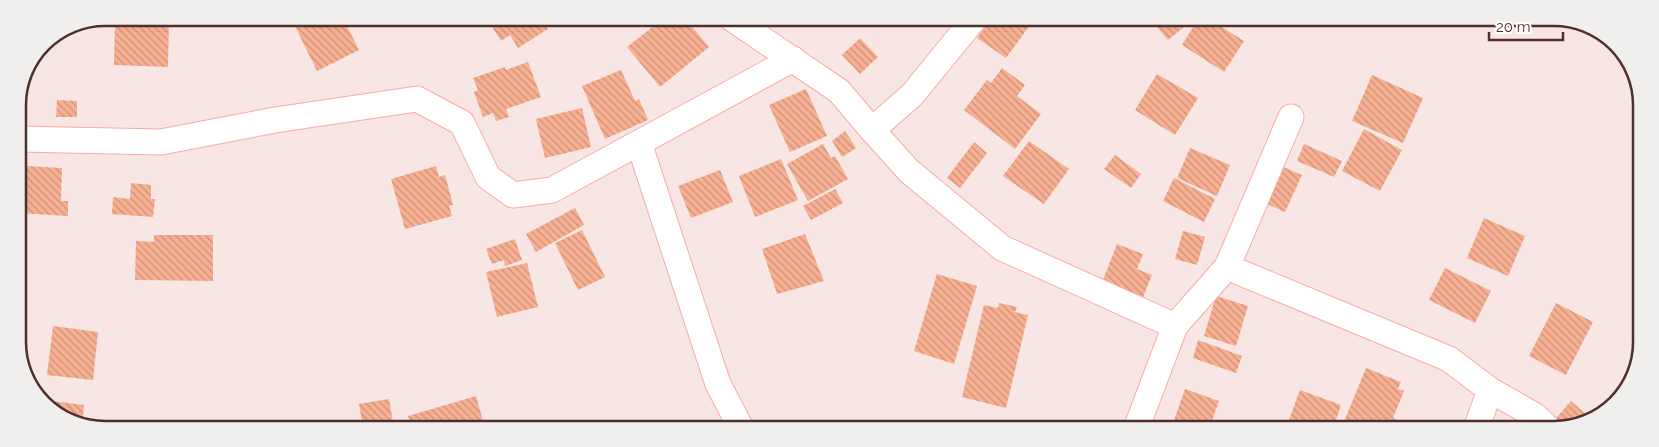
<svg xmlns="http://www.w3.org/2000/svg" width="1659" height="447" viewBox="0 0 1659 447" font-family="Raleway,sans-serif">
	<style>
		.building { fill: url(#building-back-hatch) }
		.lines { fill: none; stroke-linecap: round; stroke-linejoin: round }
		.minor-casing { stroke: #fbaaa5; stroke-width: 27 }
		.minor { stroke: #fff; stroke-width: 25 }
		.rim { fill: none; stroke: #502f2d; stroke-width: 2.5 }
	</style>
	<defs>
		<pattern id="building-back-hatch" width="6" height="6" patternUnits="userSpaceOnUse" patternTransform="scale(1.25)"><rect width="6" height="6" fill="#f7b092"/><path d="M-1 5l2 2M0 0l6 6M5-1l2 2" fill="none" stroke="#ca9078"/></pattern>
	</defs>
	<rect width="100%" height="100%" fill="#f8e6e4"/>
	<g class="building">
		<polygon points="291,18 343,18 359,50 317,71"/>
		<polygon points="492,18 541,18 548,29 518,48 510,35 501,41 488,20"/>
		<polygon points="664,18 685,18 709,47 660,87 627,47"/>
		<polygon points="800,18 816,18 810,26"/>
		<polygon points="115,19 169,21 168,67 114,65"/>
		<polygon points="991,19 1021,19 1030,25 1006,58 977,38"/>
		<polygon points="1150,19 1194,19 1168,40"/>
		<polygon points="1198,19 1209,19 1244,41 1224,72 1182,45"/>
		<polygon points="860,38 878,57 860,74 842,55"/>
		<polygon points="528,62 541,97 506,109 509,117 496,121 493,113 483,117 474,92 478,90 473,78 505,67 506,70"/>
		<polygon points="1002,68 1025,85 1017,96 1041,114 1015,149 964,110 987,80 991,83"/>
		<polygon points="621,70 635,101 639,99 648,120 605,139 582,86"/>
		<polygon points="1157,74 1198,98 1175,135 1135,110"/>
		<polygon points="1372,75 1423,98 1403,143 1352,121"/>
		<polygon points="806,89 827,136 790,152 769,105"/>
		<polygon points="57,100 77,101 77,117 56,117"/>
		<polygon points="582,108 591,147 545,158 536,119"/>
		<polygon points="1364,129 1402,150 1380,191 1342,171"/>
		<polygon points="845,131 856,148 842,157 832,141"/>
		<polygon points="1029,141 1069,169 1044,204 1003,176"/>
		<polygon points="974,142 987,153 960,188 947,178"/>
		<polygon points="823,144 831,158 835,156 848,179 808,201 787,164"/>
		<polygon points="1304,144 1342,161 1334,177 1297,161"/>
		<polygon points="1190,148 1230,165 1217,196 1177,178"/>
		<polygon points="1115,155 1141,174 1131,188 1104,169"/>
		<polygon points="18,156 27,156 26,166 62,168 61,201 68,201 68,216 18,213"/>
		<polygon points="781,159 798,200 755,217 739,176"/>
		<polygon points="436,166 439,177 445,175 453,205 449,206 452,216 405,229 391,179"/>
		<polygon points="1281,166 1302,175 1285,212 1265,203"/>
		<polygon points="720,170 733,202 691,218 678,186"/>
		<polygon points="1174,178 1215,199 1204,222 1163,201"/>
		<polygon points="131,183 151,185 151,199 155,199 153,217 112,214 113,197 130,199"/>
		<polygon points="835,189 843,203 811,220 803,206"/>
		<polygon points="575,208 584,225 536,252 526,234"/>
		<polygon points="18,218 26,218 22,267 19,267"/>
		<polygon points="1484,218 1525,236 1508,276 1467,258"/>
		<polygon points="582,230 605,277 578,290 555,243"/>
		<polygon points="1183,231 1205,237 1197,265 1175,259"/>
		<polygon points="805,234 824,281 777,294 762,249"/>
		<polygon points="154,235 213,235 213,281 135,280 136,241 154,242"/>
		<polygon points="515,239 522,260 505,266 504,260 492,264 486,249"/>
		<polygon points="1117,244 1143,254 1137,269 1152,275 1141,302 1101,285"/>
		<polygon points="527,263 538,307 497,317 486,272"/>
		<polygon points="1445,268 1491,291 1475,323 1429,300"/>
		<polygon points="937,274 977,286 954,364 914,351"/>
		<polygon points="1216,296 1248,306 1236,346 1204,336"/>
		<polygon points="999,303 1017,307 1015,312 1028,315 1006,408 962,397 984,305 998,308"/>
		<polygon points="1556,303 1593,322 1566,375 1529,356"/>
		<polygon points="53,326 98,332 93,380 47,375"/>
		<polygon points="1198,340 1242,356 1236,373 1193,358"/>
		<polygon points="1366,368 1401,382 1398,389 1404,391 1393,418 1397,420 1393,429 1341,429"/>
		<polygon points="1185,389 1219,401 1209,429 1171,429"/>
		<polygon points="1300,390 1341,405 1333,429 1298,429 1287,425"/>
		<polygon points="476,396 485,428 412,428 408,416"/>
		<polygon points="389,399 394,428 363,428 359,404"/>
		<polygon points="42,400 84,405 82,425 43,404"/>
		<polygon points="1571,401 1589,417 1559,429 1550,425"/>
	</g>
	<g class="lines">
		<defs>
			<g id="minor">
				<polyline points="731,18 839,91 872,130 909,171 1002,248 1175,326"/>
				<polyline points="872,130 912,95 974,19"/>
				<polyline points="18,139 161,142 275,120 417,99 462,123 488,177 513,195 552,190 793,59"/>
				<polyline points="639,143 718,384 741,428"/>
				<polyline points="1227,267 1449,359 1490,390 1534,415 1549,429"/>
				<polyline points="1136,429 1175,326 1227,267 1291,117"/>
				<polyline points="1476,429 1490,390"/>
			</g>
		</defs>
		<use href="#minor" class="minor-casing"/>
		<use href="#minor" class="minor"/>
	</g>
	<path d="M0 0H1659V447H0ZM105 26H1554A79 79 0 0 1 1633 105V342A79 79 0 0 1 1554 421H105A79 79 0 0 1 26 342V105A79 79 0 0 1 105 26Z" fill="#f1eeee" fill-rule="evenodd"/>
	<path class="rim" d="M105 26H1554A79 79 0 0 1 1633 105V342A79 79 0 0 1 1554 421H105A79 79 0 0 1 26 342V105A79 79 0 0 1 105 26Z"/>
	<path d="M1489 32v8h74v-8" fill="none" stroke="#502f2d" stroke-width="2.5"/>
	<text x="1496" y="32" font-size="15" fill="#502f2d" stroke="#ffffff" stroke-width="4" paint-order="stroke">20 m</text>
</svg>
